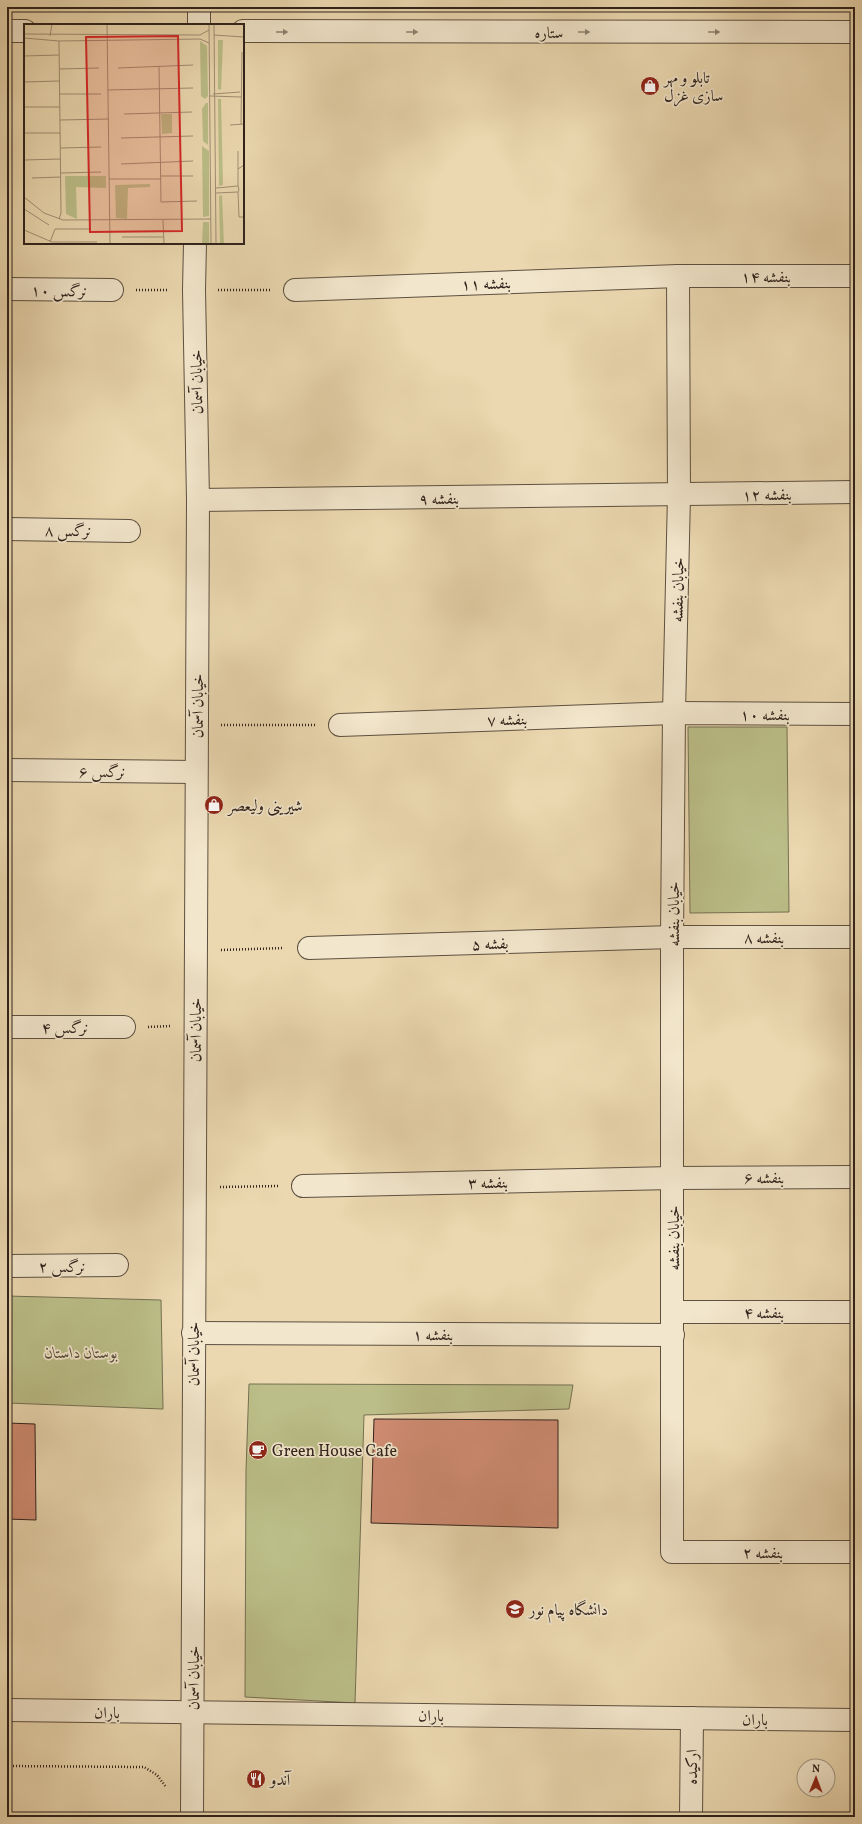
<svg xmlns="http://www.w3.org/2000/svg" width="862" height="1824" viewBox="0 0 862 1824" font-family="Vollkorn,Amiri,serif">
	<style>
		.green { fill: #bbbe88; stroke: #757052 }
		.building { fill: #d08c73; stroke: #2f221b }
		.lines { fill: none; stroke-linecap: round; stroke-linejoin: round }
		.minor-casing { stroke: #5e5040; stroke-width: 24 }
		.tertiary-casing { stroke: #5e5040; stroke-width: 24 }
		.path { stroke: #2f221b; stroke-width: 2.5; stroke-dasharray: 1 2; stroke-linecap: butt }
		.minor { stroke: #f2e6cc; stroke-width: 22 }
		.tertiary { stroke: #f2e6cc; stroke-width: 22 }
		.oneway { fill: #908474 }
		.labels { text-anchor: middle; stroke-width: 3.5; stroke-linejoin: round; paint-order: stroke }
		.street-label { font-size: 16px; fill: #2f221b; stroke: #f2e6cc }
		.poi-label { font-size: 16px; fill: #2f221b; stroke: #f2e6cc; text-anchor: start }
		.park-label { font-size: 16px; font-style: italic; fill: #524936; stroke: #f2e6cc }
		.inset-road { fill: none; stroke: #a08f74; stroke-width: 1 }
		.view { fill: #d62828; fill-opacity: 0.15; stroke: #d62828; stroke-width: 2 }
		.inset-edge { fill: none; stroke: #2f221b; stroke-width: 2 }
	</style>
	<rect width="100%" height="100%" fill="#ebd8b0"/>
	<filter id="stains"><feTurbulence type="fractalNoise" baseFrequency=".005" numOctaves="4"/><feColorMatrix values="0 0 0 0 .2 0 0 0 0 .09 0 0 0 0 .02 0 0 0 .5 -.17"/></filter>
	<radialGradient id="worn" r=".72"><stop offset=".6" stop-color="#630" stop-opacity="0"/><stop offset="1" stop-color="#630" stop-opacity=".3"/></radialGradient>
	<g class="green">
		<polygon points="688,727 787,727 789,912 690,913"/>
		<polygon points="7,1296 161,1300 163,1409 7,1403"/>
		<polygon points="249,1384 573,1385 569,1409 364,1415 355,1703 245,1697 246,1470"/>
	</g>
	<g class="building">
		<polygon points="374,1419 558,1420 558,1528 371,1523"/>
		<polygon points="7,1423 35,1424 36,1520 7,1519"/>
	</g>
	<g class="lines">
		<defs>
			<g id="minor">
				<polyline points="678,276 679,495 674,713 672,937 672,1552 855,1552"/>
				<polyline points="7,289 112,290"/>
				<polyline points="295,290 678,276 855,276"/>
				<polyline points="198,500 855,492"/>
				<polyline points="7,529 129,531"/>
				<polyline points="340,725 674,713 855,714"/>
				<polyline points="7,770 196,772"/>
				<polyline points="309,948 672,937 855,937"/>
				<polyline points="7,1027 124,1027"/>
				<polyline points="303,1186 673,1178 855,1177"/>
				<polyline points="7,1266 117,1265"/>
				<polyline points="673,1312 855,1312"/>
				<polyline points="193,1333 673,1335"/>
				<polyline points="691,1817 692,1718"/>
			</g>
			<g id="tertiary">
				<polyline points="199,7 199,25"/>
				<polyline points="7,31 25,31"/>
				<polyline points="243,31 855,32"/>
				<polyline points="7,1710 855,1720"/>
				<polyline points="192,1817 198,500 194,290 195,243"/>
			</g>
		</defs>
		<use href="#minor" class="minor-casing"/>
		<use href="#tertiary" class="tertiary-casing"/>
		<g class="path">
			<polyline points="136,290 169,290"/>
			<polyline points="218,290 271,290"/>
			<polyline points="221,725 316,725"/>
			<polyline points="221,950 284,948"/>
			<polyline points="148,1027 171,1026"/>
			<polyline points="220,1187 279,1186"/>
			<polyline points="7,1766 144,1767 157,1775 166,1787"/>
		</g>
		<use href="#minor" class="minor"/>
		<use href="#tertiary" class="tertiary"/>
	</g>
	<defs><path id="oneway-solid" d="M-6-.8H1V-3.2L6.5 0L1 3.2V.8H-6Z"/></defs>
	<g class="oneway">
		<use href="#oneway-solid" transform="translate(282 32)"/>
		<use href="#oneway-solid" transform="translate(412 32)"/>
		<use href="#oneway-solid" transform="translate(584 32)"/>
		<use href="#oneway-solid" transform="translate(714 32)"/>
	</g>
	<defs>
		<symbol id="shop-disc" viewBox="-11 -11 22 22"><circle r="9.5" fill="#8f2418" stroke="#f2e6cc"/><path d="M-5-2.5h2.3a2.7 3.5 0 0 1 5.4 0H5L5.5 6h-11ZM-1.5-2.5h3a1.5 2.3 0 0 0-3 0Z" fill="#fff"/></symbol>
		<symbol id="cafe-disc" viewBox="-11 -11 22 22"><circle r="9.5" fill="#8f2418" stroke="#f2e6cc"/><path d="M-5.5-4.5H6V0H3Q3 3.5 0 3.5H-2.5Q-5.5 3.5-5.5 0ZM3-3.2v2h1.7v-2ZM-6 4.5H4V6H-6Z" fill="#fff"/></symbol>
		<symbol id="university-disc" viewBox="-11 -11 22 22"><circle r="9.5" fill="#8f2418" stroke="#f2e6cc"/><path d="M0-5L7-2L0 1L-7-2ZM-4 1L0 2.5L4 1V4Q0 6-4 4Z" fill="#fff"/></symbol>
		<symbol id="restaurant-disc" viewBox="-11 -11 22 22"><circle r="9.5" fill="#8f2418" stroke="#f2e6cc"/><path d="M-5-6h1v4h1v-4h1v4h1v-4h1v5L-1.5 .5V6h-2V.5L-5-1ZM5-6V6H3V1.5H1.5Q1.5-4 5-6Z" fill="#fff"/></symbol>
	</defs>
	<g fill-rule="evenodd">
		<use href="#shop-disc" x="639" y="75" width="22" height="22"/>
		<use href="#shop-disc" x="203" y="794" width="22" height="22"/>
		<use href="#cafe-disc" x="247" y="1439" width="22" height="22"/>
		<use href="#university-disc" x="504" y="1598" width="22" height="22"/>
		<use href="#restaurant-disc" x="245" y="1768" width="22" height="22"/>
	</g>
	<g class="labels">
		<g class="street-label">
			<text x="549" y="38">ستاره</text>
			<text x="766" y="282">بنفشه ۱۴</text>
			<text transform="translate(486 283) rotate(-2)" y="6">بنفشه ۱۱</text>
			<text transform="translate(59 290) rotate(1)" y="6">نرگس ۱۰</text>
			<text transform="translate(196 382) rotate(-91)" y="6">خیابان آسمان</text>
			<text transform="translate(767 494) rotate(-1)" y="6">بنفشه ۱۲</text>
			<text transform="translate(439 498) rotate(-1)" y="6">بنفشه ۹</text>
			<text transform="translate(68 530) rotate(1)" y="6">نرگس ۸</text>
			<text transform="translate(677 590) rotate(-89)" y="6">خیابان بنفشه</text>
			<text transform="translate(197 706) rotate(-90)" y="6">خیابان آسمان</text>
			<text x="765" y="720">بنفشه ۱۰</text>
			<text transform="translate(507 719) rotate(-2)" y="6">بنفشه ۷</text>
			<text x="102" y="777">نرگس ۶</text>
			<text transform="translate(673 914) rotate(-90)" y="6">خیابان بنفشه</text>
			<text x="764" y="943">بنفشه ۸</text>
			<text transform="translate(490 943) rotate(-2)" y="6">بفشه ۵</text>
			<text x="65" y="1033">نرگس ۴</text>
			<text transform="translate(195 1030) rotate(-90)" y="6">خیابان آسمان</text>
			<text x="764" y="1183">بنفشه ۶</text>
			<text transform="translate(488 1182) rotate(-1)" y="6">بنفشه ۳</text>
			<text transform="translate(673 1238) rotate(-90)" y="6">خیابان بنفشه</text>
			<text x="62" y="1272">نرگس ۲</text>
			<text x="764" y="1318">بنفشه ۴</text>
			<text x="433" y="1340">بنفشه ۱</text>
			<text transform="translate(193 1354) rotate(-90)" y="6">خیابان آسمان</text>
			<text x="763" y="1558">بنفشه ۲</text>
			<text transform="translate(193 1678) rotate(-90)" y="6">خیابان آسمان</text>
			<text transform="translate(107 1712) rotate(1)" y="6">باران</text>
			<text transform="translate(431 1715) rotate(1)" y="6">باران</text>
			<text transform="translate(755 1719) rotate(1)" y="6">باران</text>
			<text transform="translate(691 1767) rotate(-90)" y="6">ارکیده</text>
		</g>
		<g class="poi-label">
			<text x="664" y="83">تابلو و مهر<tspan x="664" dy="18">سازی غزل</tspan></text>
			<text x="228" y="811">شیرینی ولیعصر</text>
			<text x="272" y="1456">Green House Cafe</text>
			<text x="529" y="1615">دانشگاه پیام نور</text>
			<text x="270" y="1785">آندو</text>
		</g>
		<g class="park-label">
			<text x="81" y="1358">بوستان داستان</text>
		</g>
	</g>
	<g transform="translate(24 24)">
		<rect width="220" height="220" fill="#ebd8b0"/>
		<path d="M194 16H199L197 66 194 65ZM176 17 183 22 184 72 181 75 177 72ZM194 75H197L199 161 195 162ZM182 79H184V121L179 117 178 85ZM137 90H148V109L138 110ZM178 122 185 127V192L179 193ZM41 152H82V164L52 163 53 195 42 190ZM126 160V163L104 164 103 195 92 194 91 161ZM198 171 200 220H196L195 172ZM179 198H185V220H178Z" fill="#bbbe88"/>
		<path class="inset-road" d="M83 0 86 220M185 0 187 220M190 0 192 220M0 10 176 11 185 6M190 11 220 13M26 12 28 0M0 14 35 17 176 15 185 19M35 17 37 189 35 195M0 32 35 31M135 42 137 178 173 177M94 44 169 41M35 45 75 44M0 58 35 57M84 66 169 64M36 70H77M189 70 216 68M186 72 217 73M0 83H36M100 90 168 88M36 96 85 95M217 100 218 28M206 101 220 100M0 109H36M97 114 169 112M36 124 77 123M214 127V145M0 136 37 135M97 140 169 137M37 149 77 148M137 152H169M8 154 37 153M85 155H137M214 162V145L220 141M192 164 214 162 215 166 214 168 192 169M214 168 215 193H220M0 173 20 189 39 196 187 195M0 185 25 201M139 196 140 220M0 206 28 218H73M98 213H140M26 218 31 205H65"/>
		<path class="view" d="M154 12 158 207 66 208 62 13Z"/>
		<rect width="220" height="220" class="inset-edge"/>
	</g>
	<rect width="862" height="1824" fill="none" stroke="#ebd8b0" stroke-width="24"/>
	<rect x="8" y="8" width="846" height="1808" fill="none" stroke="#2f221b" stroke-width="2"/>
	<rect x="12" y="12" width="838" height="1800" fill="none" stroke="#2f221b"/>
	<g transform="translate(816 1778) rotate(1)"><circle r="19" fill="#f2e6cc" stroke="#a49885"/>
	<path d="M0-3L7 15L0 10L-7 15Z" fill="#8f2418"/>
	<text y="-6" font-size="11" font-weight="bold" text-anchor="middle" fill="#2f221b">N</text>
	</g>
	<rect width="100%" height="100%" filter="url(#stains)"/>
	<rect width="100%" height="100%" fill="url(#worn)"/>
</svg>
